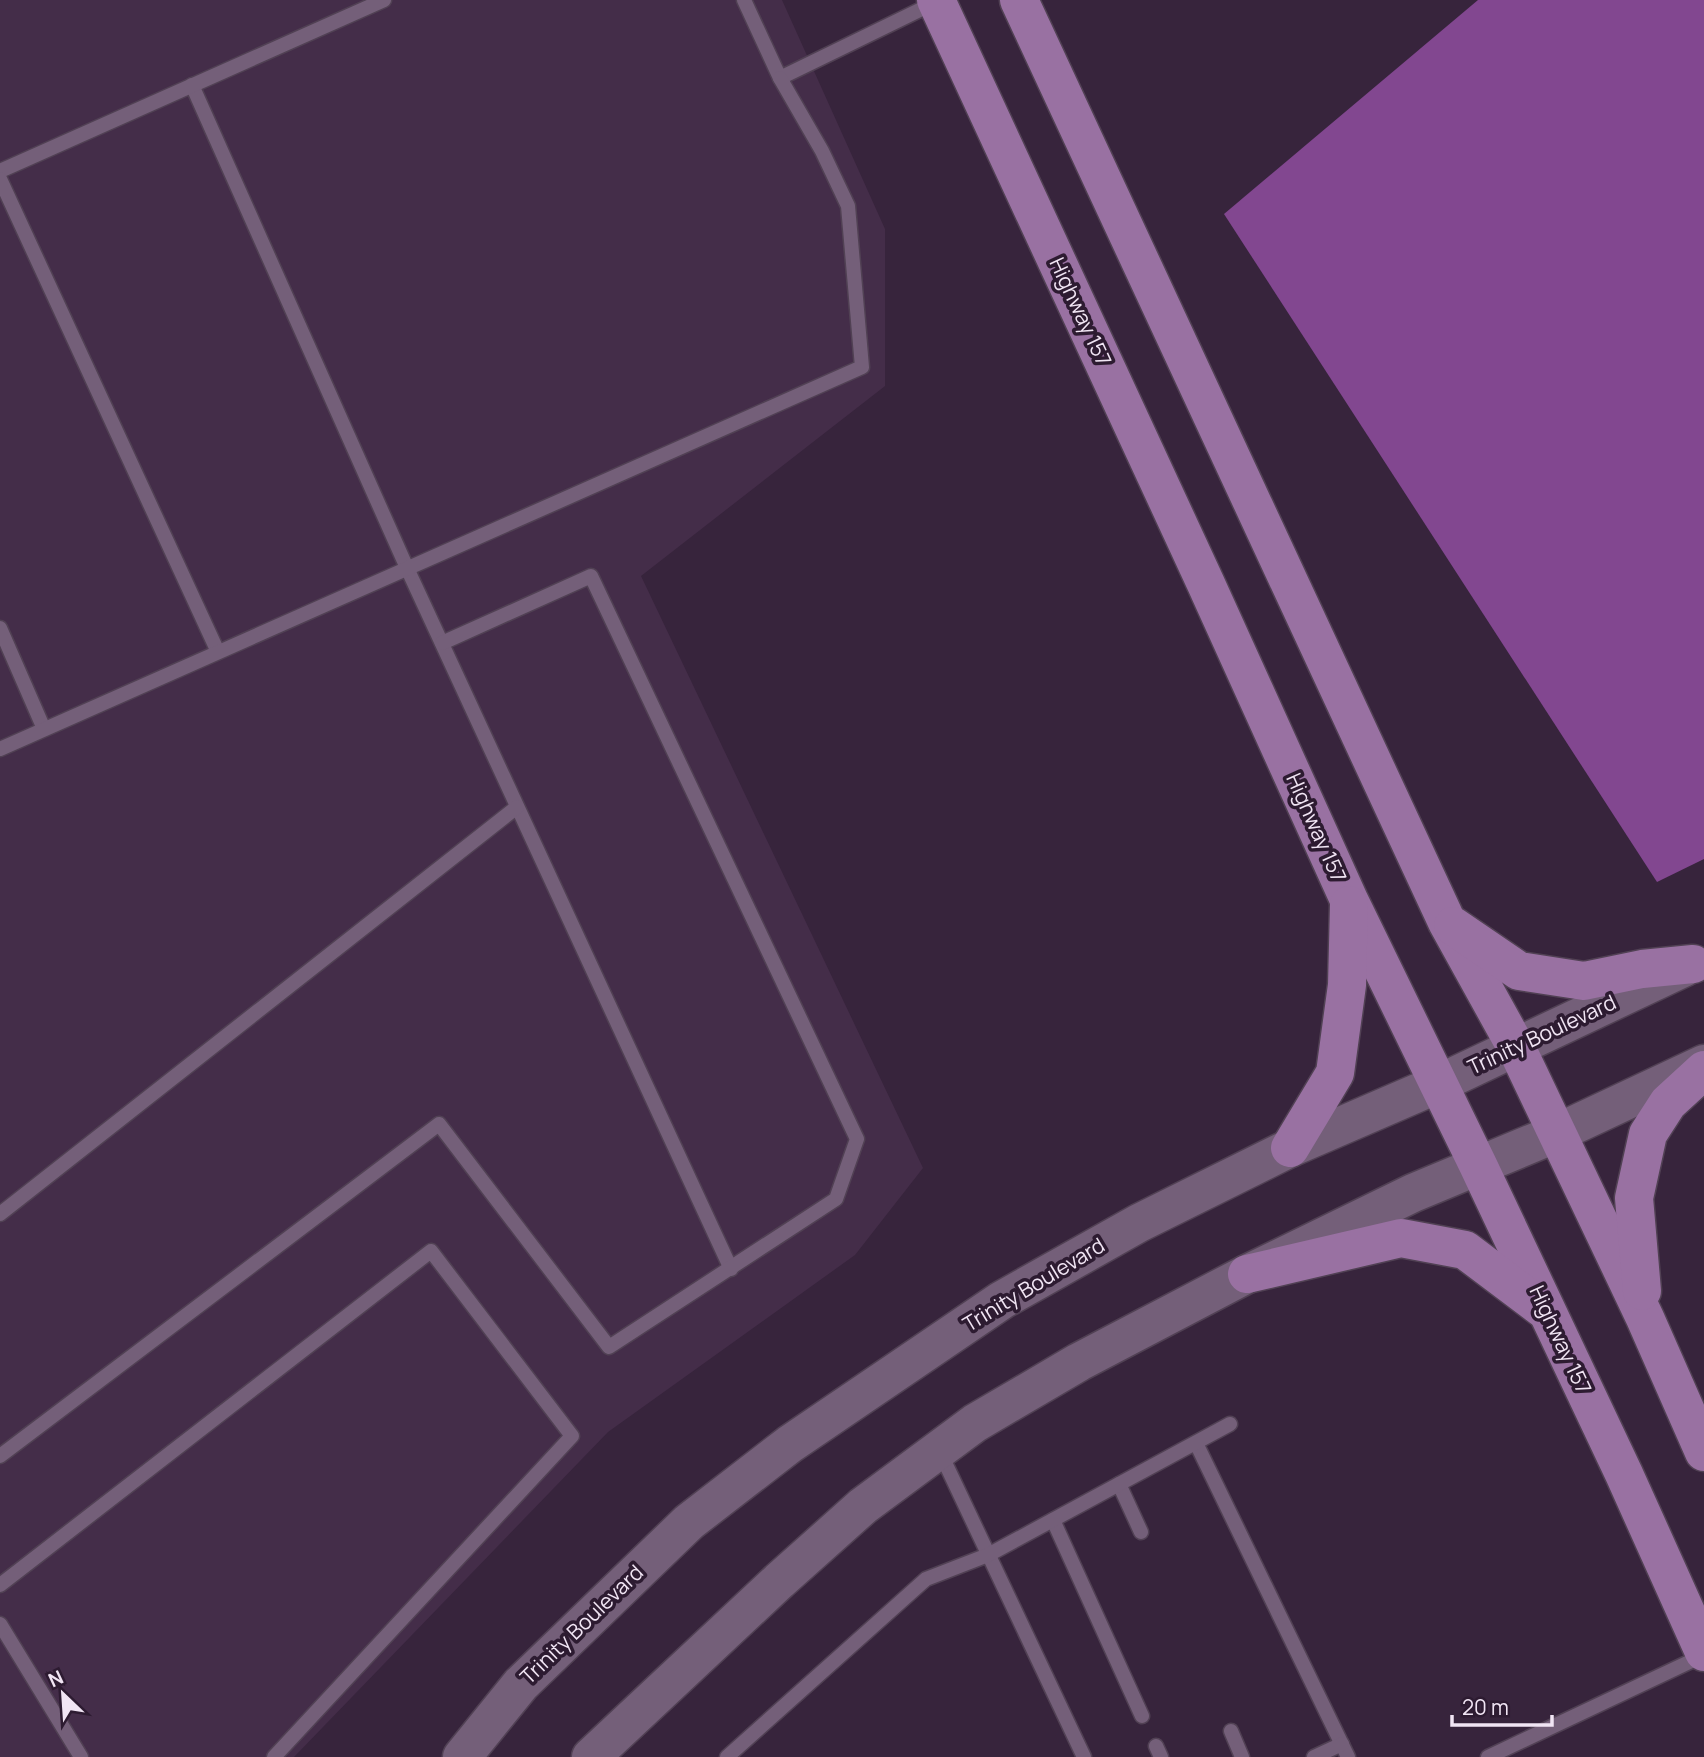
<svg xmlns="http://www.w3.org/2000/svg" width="1704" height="1757" viewBox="0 0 1704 1757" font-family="Manrope,sans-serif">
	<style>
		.built { fill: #442d49 }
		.forest { fill: #824790 }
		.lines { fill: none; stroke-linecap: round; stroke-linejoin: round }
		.lane-casing { stroke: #514154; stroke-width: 17 }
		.secondary-casing { stroke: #514154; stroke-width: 41 }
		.primary-casing { stroke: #514154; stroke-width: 41 }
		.lane { stroke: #745f79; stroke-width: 14 }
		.secondary { stroke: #745f79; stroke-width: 38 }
		.primary { stroke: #9971a2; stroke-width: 38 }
		.labels { text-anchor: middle; stroke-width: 7; stroke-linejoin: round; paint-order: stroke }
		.street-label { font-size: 21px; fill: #f1e5f4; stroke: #2d1b31 }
	</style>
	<rect width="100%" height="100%" fill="#37243c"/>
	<polygon class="built" points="0,0 782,0 885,229 885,386 641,576 923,1168 855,1255 608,1432 294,1757 0,1757"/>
	<polygon class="forest" points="1478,0 1704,0 1704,859 1657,882 1224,214"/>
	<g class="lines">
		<defs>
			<g id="lane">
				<polyline points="744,0 780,78 934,3"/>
				<polyline points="192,85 407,568 731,1269"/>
				<polyline points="0,171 384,0"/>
				<polyline points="0,179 218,652"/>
				<polyline points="0,628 44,729"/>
				<polyline points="0,749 862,367 848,206 822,151 780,78"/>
				<polyline points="0,1214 517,807"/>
				<polyline points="1196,1443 1348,1757"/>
				<polyline points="940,1452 1084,1757"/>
				<polyline points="0,1456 439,1124 609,1347 836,1199 857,1139 591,576 442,643"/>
				<polyline points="1119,1484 1141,1532"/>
				<polyline points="1053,1520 1142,1716"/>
				<polyline points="0,1585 431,1251 572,1436 274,1757"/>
				<polyline points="0,1624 81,1757"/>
				<polyline points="1231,1731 1242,1757"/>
				<polyline points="1156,1746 1161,1757"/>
				<polyline points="727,1757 926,1579 988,1555 1230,1424"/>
				<polyline points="1314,1757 1342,1744"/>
				<polyline points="1488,1757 1704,1655"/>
			</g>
			<g id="secondary">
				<polyline points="462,1757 521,1684 689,1522 790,1444 1002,1300 1139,1223 1290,1148 1438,1084 1685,967"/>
				<polyline points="591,1757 779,1581 863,1506 975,1423 1079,1362 1247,1274 1413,1193 1557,1133 1704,1064"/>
			</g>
			<g id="primary">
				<polyline points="936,0 1206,584 1349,900 1478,1165 1624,1474 1704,1652"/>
				<polyline points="1019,0 1447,922 1516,1047 1645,1318 1704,1452"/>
				<polyline points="1453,926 1519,971 1584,981 1642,969 1693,964"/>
				<polyline points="1290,1148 1335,1073 1347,985 1349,905"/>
				<polyline points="1247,1274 1401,1238 1465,1250 1542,1308"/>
				<polyline points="1642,1291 1634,1198 1648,1134 1668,1103 1704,1070"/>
			</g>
		</defs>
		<use href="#lane" class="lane-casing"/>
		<use href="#secondary" class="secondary-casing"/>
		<use href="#primary" class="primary-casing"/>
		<use href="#lane" class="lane"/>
		<use href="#secondary" class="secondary"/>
		<use href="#primary" class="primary"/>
	</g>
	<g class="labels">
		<g class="street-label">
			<text transform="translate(1080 312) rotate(65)" y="7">Highway 157</text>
			<text transform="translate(1316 828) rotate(66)" y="7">Highway 157</text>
			<text transform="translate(1542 1035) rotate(-25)" y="7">Trinity Boulevard</text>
			<text transform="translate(1034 1285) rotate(-31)" y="7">Trinity Boulevard</text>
			<text transform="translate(1560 1340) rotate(65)" y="7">Highway 157</text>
			<text transform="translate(582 1625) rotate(-44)" y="7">Trinity Boulevard</text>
		</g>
	</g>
	<g transform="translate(63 1694) rotate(335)" stroke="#2d1b31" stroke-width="5" paint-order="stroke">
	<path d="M0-5L12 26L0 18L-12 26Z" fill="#f1e5f4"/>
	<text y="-10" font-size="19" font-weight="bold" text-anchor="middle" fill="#f1e5f4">N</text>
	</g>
	<path d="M1452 1715v10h100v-10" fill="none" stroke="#f1e5f4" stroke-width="3.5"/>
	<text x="1462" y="1715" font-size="21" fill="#f1e5f4" stroke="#2d1b31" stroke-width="5" paint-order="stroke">20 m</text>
</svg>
